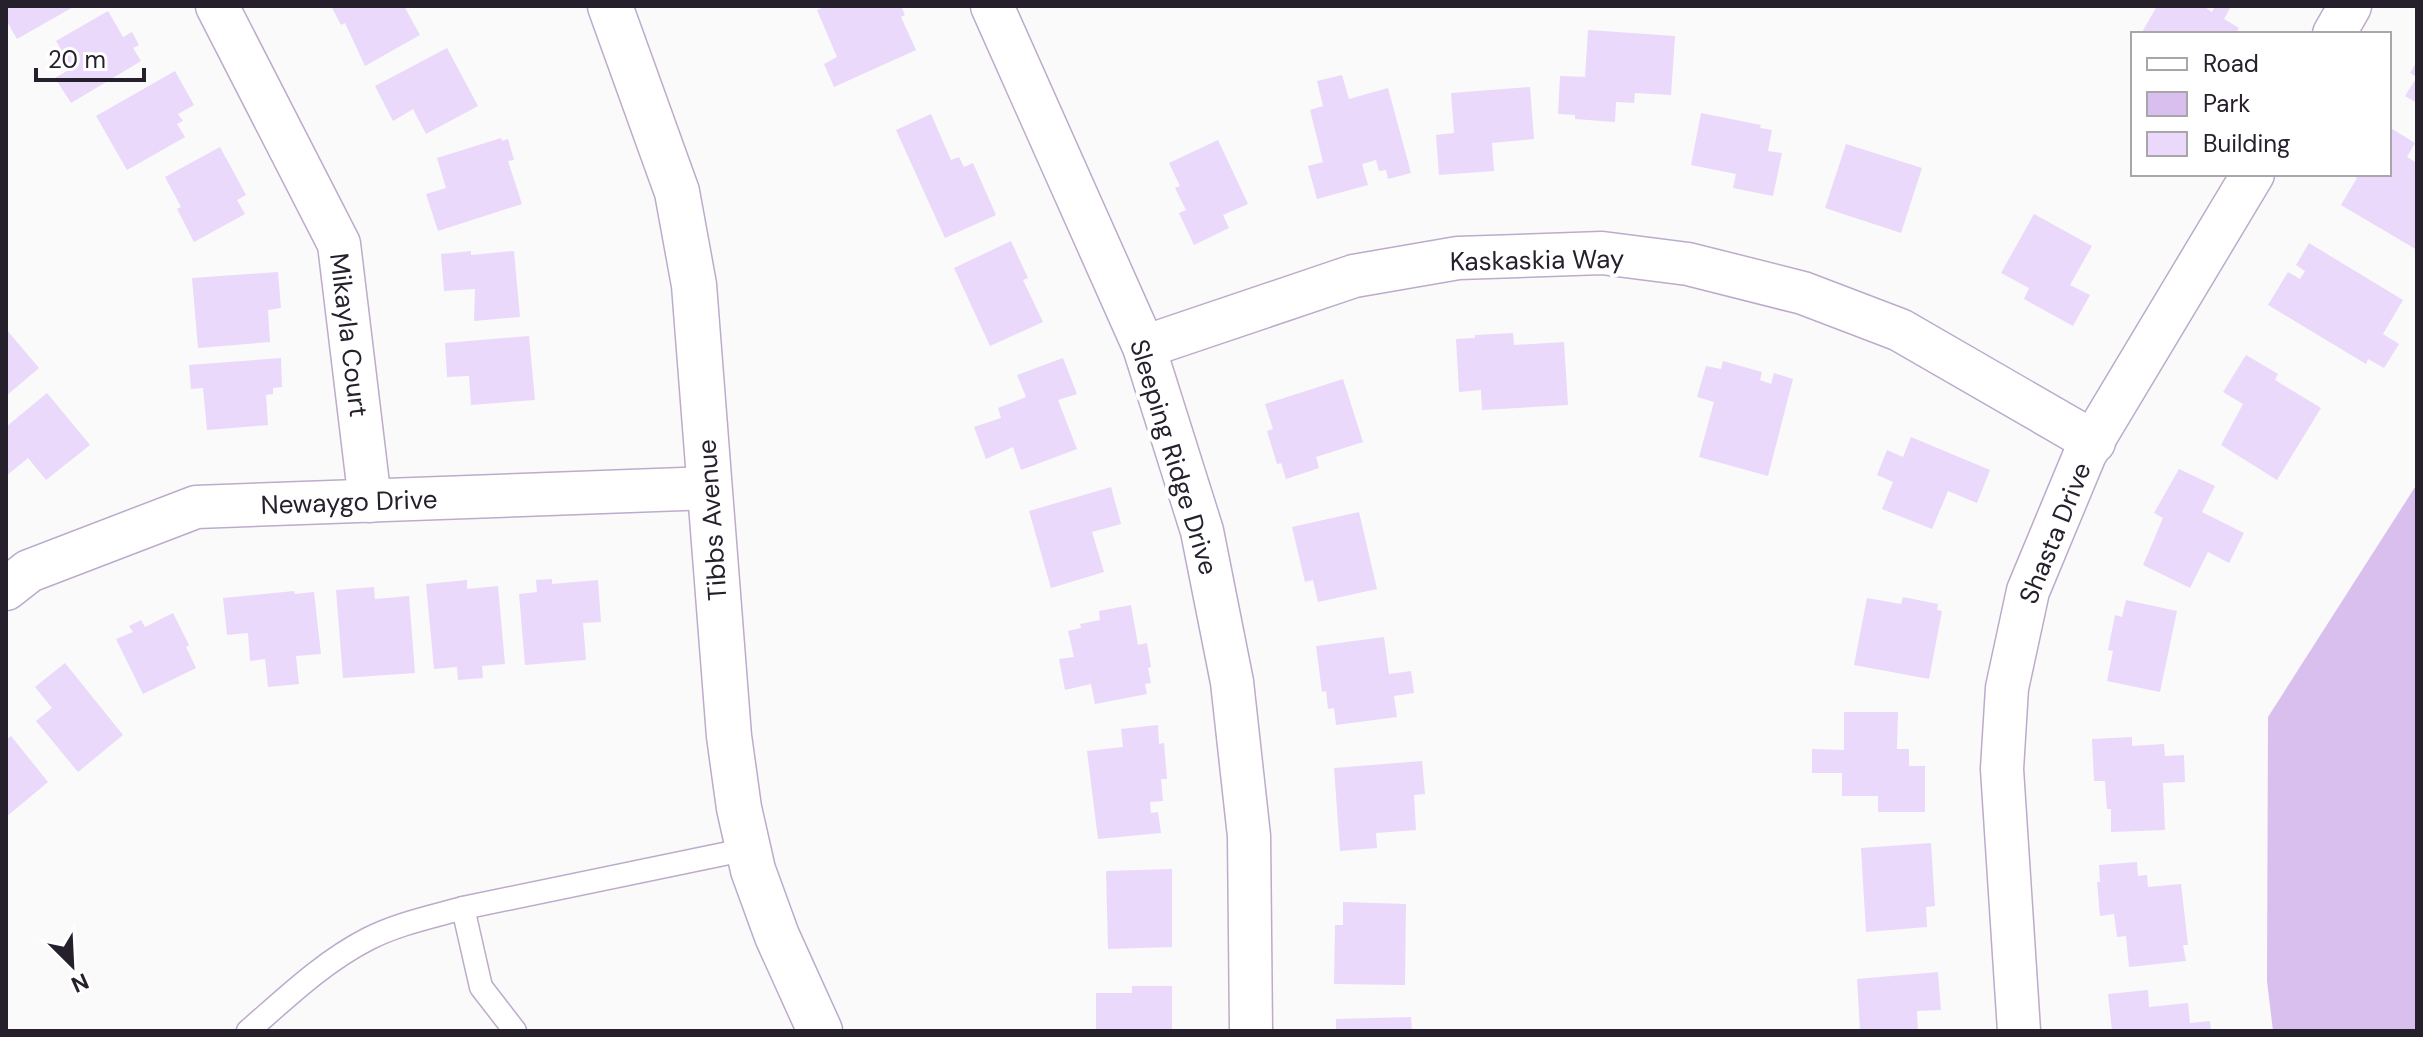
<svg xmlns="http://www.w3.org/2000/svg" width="2423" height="1037" viewBox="0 0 2423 1037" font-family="'DM Sans',sans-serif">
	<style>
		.green { fill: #d8bfee }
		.building { fill: #ead9fa }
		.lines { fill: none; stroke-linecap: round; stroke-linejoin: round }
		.lane-casing { stroke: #bcabcb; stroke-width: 25 }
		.street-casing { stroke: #bcabcb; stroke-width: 45 }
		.secondary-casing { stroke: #bcabcb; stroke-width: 47 }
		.lane { stroke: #fff; stroke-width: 22 }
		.street { stroke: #fff; stroke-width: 42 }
		.secondary { stroke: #fff; stroke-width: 44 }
		.labels { text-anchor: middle; stroke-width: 8; stroke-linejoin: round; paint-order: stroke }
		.street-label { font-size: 26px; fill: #26202c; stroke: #fff }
	</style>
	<rect width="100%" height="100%" fill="#fafafa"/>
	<polygon class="green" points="2417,484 2417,1031 2273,1031 2267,981 2268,717"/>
	<g class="building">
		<polygon points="6,6 75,6 17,39 6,20"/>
		<polygon points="331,6 404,6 420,35 365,66 345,23 341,25"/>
		<polygon points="826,6 901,6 905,15 901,17 916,50 834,87 824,64 837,57 817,10"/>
		<polygon points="2157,6 2203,6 2212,12 2215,6 2226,6 2230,8 2224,19 2239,28 2235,34 2141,34"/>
		<polygon points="108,11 123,37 132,32 139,45 133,48 141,61 71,103 55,78 72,68 56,41"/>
		<polygon points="1588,30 1675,36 1671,95 1635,93 1634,103 1616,102 1615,122 1575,119 1575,115 1558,114 1560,76 1585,77"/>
		<polygon points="447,48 478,106 426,134 413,109 393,121 375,86"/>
		<polygon points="2417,61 2417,103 2405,96 2417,77 2410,73"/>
		<polygon points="175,71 194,105 178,114 183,121 177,124 185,137 127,170 96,116"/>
		<polygon points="1342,75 1349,99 1388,88 1411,173 1388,179 1386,170 1379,171 1376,160 1362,164 1368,185 1317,199 1308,166 1323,162 1310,110 1323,106 1317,81"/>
		<polygon points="1530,87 1534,139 1492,143 1494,171 1439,175 1436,135 1454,133 1451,93"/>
		<polygon points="1701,113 1761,125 1760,128 1772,130 1768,151 1782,153 1773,196 1733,188 1736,174 1691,165"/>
		<polygon points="931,114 951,160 959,157 964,167 973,163 996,215 945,238 896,130"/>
		<polygon points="2389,127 2415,143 2407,157 2417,163 2417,250 2341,205 2357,178 2351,174 2389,174"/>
		<polygon points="501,138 502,141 508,139 514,160 508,161 522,204 438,231 426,194 446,188 437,158"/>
		<polygon points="1218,140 1248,204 1223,215 1229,228 1194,245 1179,213 1186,210 1175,188 1180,186 1169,163"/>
		<polygon points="1846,144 1922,168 1901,233 1825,208"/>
		<polygon points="220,147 246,195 237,200 245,214 194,242 177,209 181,207 165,177"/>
		<polygon points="2034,214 2092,246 2070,285 2090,295 2073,326 2024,299 2029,288 2001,273"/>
		<polygon points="1011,241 1028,278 1023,280 1043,322 990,346 954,268"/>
		<polygon points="2309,243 2403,300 2383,334 2399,344 2384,368 2368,359 2366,364 2268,305 2288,272 2300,279 2305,271 2296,265"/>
		<polygon points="471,251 471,255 514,251 520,317 474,321 475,289 444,291 441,254"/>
		<polygon points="278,272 281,308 268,310 270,342 198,348 192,278"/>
		<polygon points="6,329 39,368 6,396"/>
		<polygon points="1513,333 1514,345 1564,342 1568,405 1482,410 1481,390 1459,392 1456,339 1475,338 1475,335"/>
		<polygon points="529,336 535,400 471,405 469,376 447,377 445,343"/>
		<polygon points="2246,355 2278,374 2275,380 2321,408 2277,480 2221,445 2243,404 2223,392"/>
		<polygon points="281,358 282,387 273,388 273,394 266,395 268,425 207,430 203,388 191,389 189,365"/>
		<polygon points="1063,358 1077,394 1058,400 1077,449 1021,470 1013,447 986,459 974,427 1001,418 998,408 1026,397 1017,375"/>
		<polygon points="1723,361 1762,372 1760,380 1771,384 1774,373 1793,379 1768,476 1699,457 1714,402 1697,397 1706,366 1721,369"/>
		<polygon points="1343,379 1363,442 1316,457 1319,468 1286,479 1281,463 1277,464 1267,431 1273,429 1265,404"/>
		<polygon points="47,393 90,445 46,480 28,458 6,476 6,427"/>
		<polygon points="1911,437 1990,470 1977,503 1948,491 1932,529 1882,509 1893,482 1877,475 1887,450 1903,457"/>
		<polygon points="2179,469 2215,486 2202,512 2244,533 2229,563 2208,552 2190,588 2143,565 2163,518 2154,513"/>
		<polygon points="1111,487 1121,524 1092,532 1104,572 1051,588 1029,511"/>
		<polygon points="1359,512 1377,589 1318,602 1313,580 1305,582 1292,527"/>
		<polygon points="552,579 552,584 598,580 601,622 583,623 586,660 525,665 519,594 537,592 536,580"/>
		<polygon points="467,580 467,589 498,586 505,664 482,666 483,678 458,680 457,667 434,669 426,584"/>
		<polygon points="374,587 375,599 409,596 415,673 343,678 336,590"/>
		<polygon points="294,591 295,594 314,592 321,654 296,656 299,684 268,687 265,659 250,661 248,633 227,635 223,598"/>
		<polygon points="1903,597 1938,604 1937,610 1942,611 1929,679 1854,665 1867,598 1901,604"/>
		<polygon points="2126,600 2177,611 2160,692 2107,681 2113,651 2108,650 2115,615 2122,617"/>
		<polygon points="1131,605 1138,645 1147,643 1151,667 1148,668 1151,683 1145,684 1147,694 1095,704 1091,684 1065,690 1059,659 1074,657 1068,631 1081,628 1080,624 1100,620 1099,611"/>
		<polygon points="173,613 189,645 186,647 196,668 143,694 116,639 133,632 129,626 141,620 145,627"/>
		<polygon points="1384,637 1389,674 1411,671 1414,693 1394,696 1397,717 1336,725 1334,708 1328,709 1326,691 1322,692 1316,646"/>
		<polygon points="65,663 123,735 78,772 36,721 52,708 35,687"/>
		<polygon points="1844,712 1898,712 1897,749 1909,749 1909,766 1925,766 1925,812 1878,812 1878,796 1842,796 1842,773 1812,773 1812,749 1844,750"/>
		<polygon points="1158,725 1159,744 1164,743 1167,779 1161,779 1163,801 1150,802 1151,813 1158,812 1161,833 1098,839 1087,751 1123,747 1121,729"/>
		<polygon points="11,736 48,782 6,817 6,740"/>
		<polygon points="2132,737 2132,746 2164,744 2165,756 2184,755 2185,782 2163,783 2165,830 2111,832 2111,809 2107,809 2105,781 2094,781 2092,739"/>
		<polygon points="1422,761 1425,794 1414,795 1416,830 1376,833 1377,848 1340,851 1334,768"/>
		<polygon points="1931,843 1935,906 1926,907 1927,927 1866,932 1861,848"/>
		<polygon points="2137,862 2138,876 2147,875 2148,887 2181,884 2188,945 2183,945 2186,961 2129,967 2126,936 2117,937 2114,914 2100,916 2097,882 2100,882 2099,865"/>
		<polygon points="1172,869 1172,947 1108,949 1106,871"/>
		<polygon points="1343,902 1406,904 1405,985 1334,984 1335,925 1343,925"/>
		<polygon points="1938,972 1941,1010 1917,1011 1918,1031 1860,1031 1857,979"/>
		<polygon points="1132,986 1172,986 1172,1030 1096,1031 1096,993 1132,993"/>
		<polygon points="2148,990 2149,1007 2188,1003 2190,1023 2210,1021 2211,1031 2112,1031 2108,994"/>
		<polygon points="1411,1017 1412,1031 1336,1031 1336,1019"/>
	</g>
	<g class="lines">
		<defs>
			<g id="lane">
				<path d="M248 1031C286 998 323 962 368 939 397 924 431 917 463 908"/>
				<polyline points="515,1031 481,987 463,908 748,849"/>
			</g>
			<g id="street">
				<polyline points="217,6 339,244 370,501"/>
				<polyline points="992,6 1144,347 1202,531 1232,682 1249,836 1251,1031"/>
				<polyline points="2334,34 2350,6"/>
				<polyline points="1144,347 1354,276 1458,258 1602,253 1688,264 1803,293 1900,330 2094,442"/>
				<polyline points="6,589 29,571 196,507 710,488"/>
				<polyline points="2019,1031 2002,769 2007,688 2028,591 2085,454 2253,174"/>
			</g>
			<polyline id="secondary" points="610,6 677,192 694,285 729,736 739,808 753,870 777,936 820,1031"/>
		</defs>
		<use href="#lane" class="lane-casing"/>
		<use href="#street" class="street-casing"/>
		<use href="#secondary" class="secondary-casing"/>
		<use href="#lane" class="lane"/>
		<use href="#street" class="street"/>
		<use href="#secondary" class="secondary"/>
	</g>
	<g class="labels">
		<g class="street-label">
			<text transform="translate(1537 260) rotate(-1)" y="9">Kaskaskia Way</text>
			<text transform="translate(349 335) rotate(83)" y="9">Mikayla Court</text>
			<text transform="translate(1174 457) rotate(73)" y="9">Sleeping Ridge Drive</text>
			<text transform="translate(349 502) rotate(-2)" y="9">Newaygo Drive</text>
			<text transform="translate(712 520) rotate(-94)" y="9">Tibbs Avenue</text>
			<text transform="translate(2055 533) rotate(-68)" y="9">Shasta Drive</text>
		</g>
	</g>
	<rect width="2423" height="1037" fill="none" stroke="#26202c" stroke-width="16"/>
	<rect x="2131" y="32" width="260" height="144" fill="#ffffff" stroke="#a8a6ab" stroke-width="2"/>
	<rect x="2147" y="58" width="40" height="12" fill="#ffffff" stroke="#a8a6ab" stroke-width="2"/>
	<text x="2203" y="72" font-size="24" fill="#26202c">Road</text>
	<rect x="2147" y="92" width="40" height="24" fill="#d8bfee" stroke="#a8a6ab" stroke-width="2"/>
	<text x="2203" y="112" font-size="24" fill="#26202c">Park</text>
	<rect x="2147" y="132" width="40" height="24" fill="#ead9fa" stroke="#a8a6ab" stroke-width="2"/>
	<text x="2203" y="152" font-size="24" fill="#26202c">Building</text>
	<g transform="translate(72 965) rotate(156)" stroke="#ffffff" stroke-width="6" paint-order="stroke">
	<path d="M0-6L14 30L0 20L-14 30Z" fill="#26202c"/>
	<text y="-12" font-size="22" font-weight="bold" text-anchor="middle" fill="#26202c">N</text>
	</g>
	<path d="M36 68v12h108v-12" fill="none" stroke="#26202c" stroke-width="4"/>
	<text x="48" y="68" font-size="24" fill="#26202c" stroke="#ffffff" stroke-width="6" paint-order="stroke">20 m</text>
</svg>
